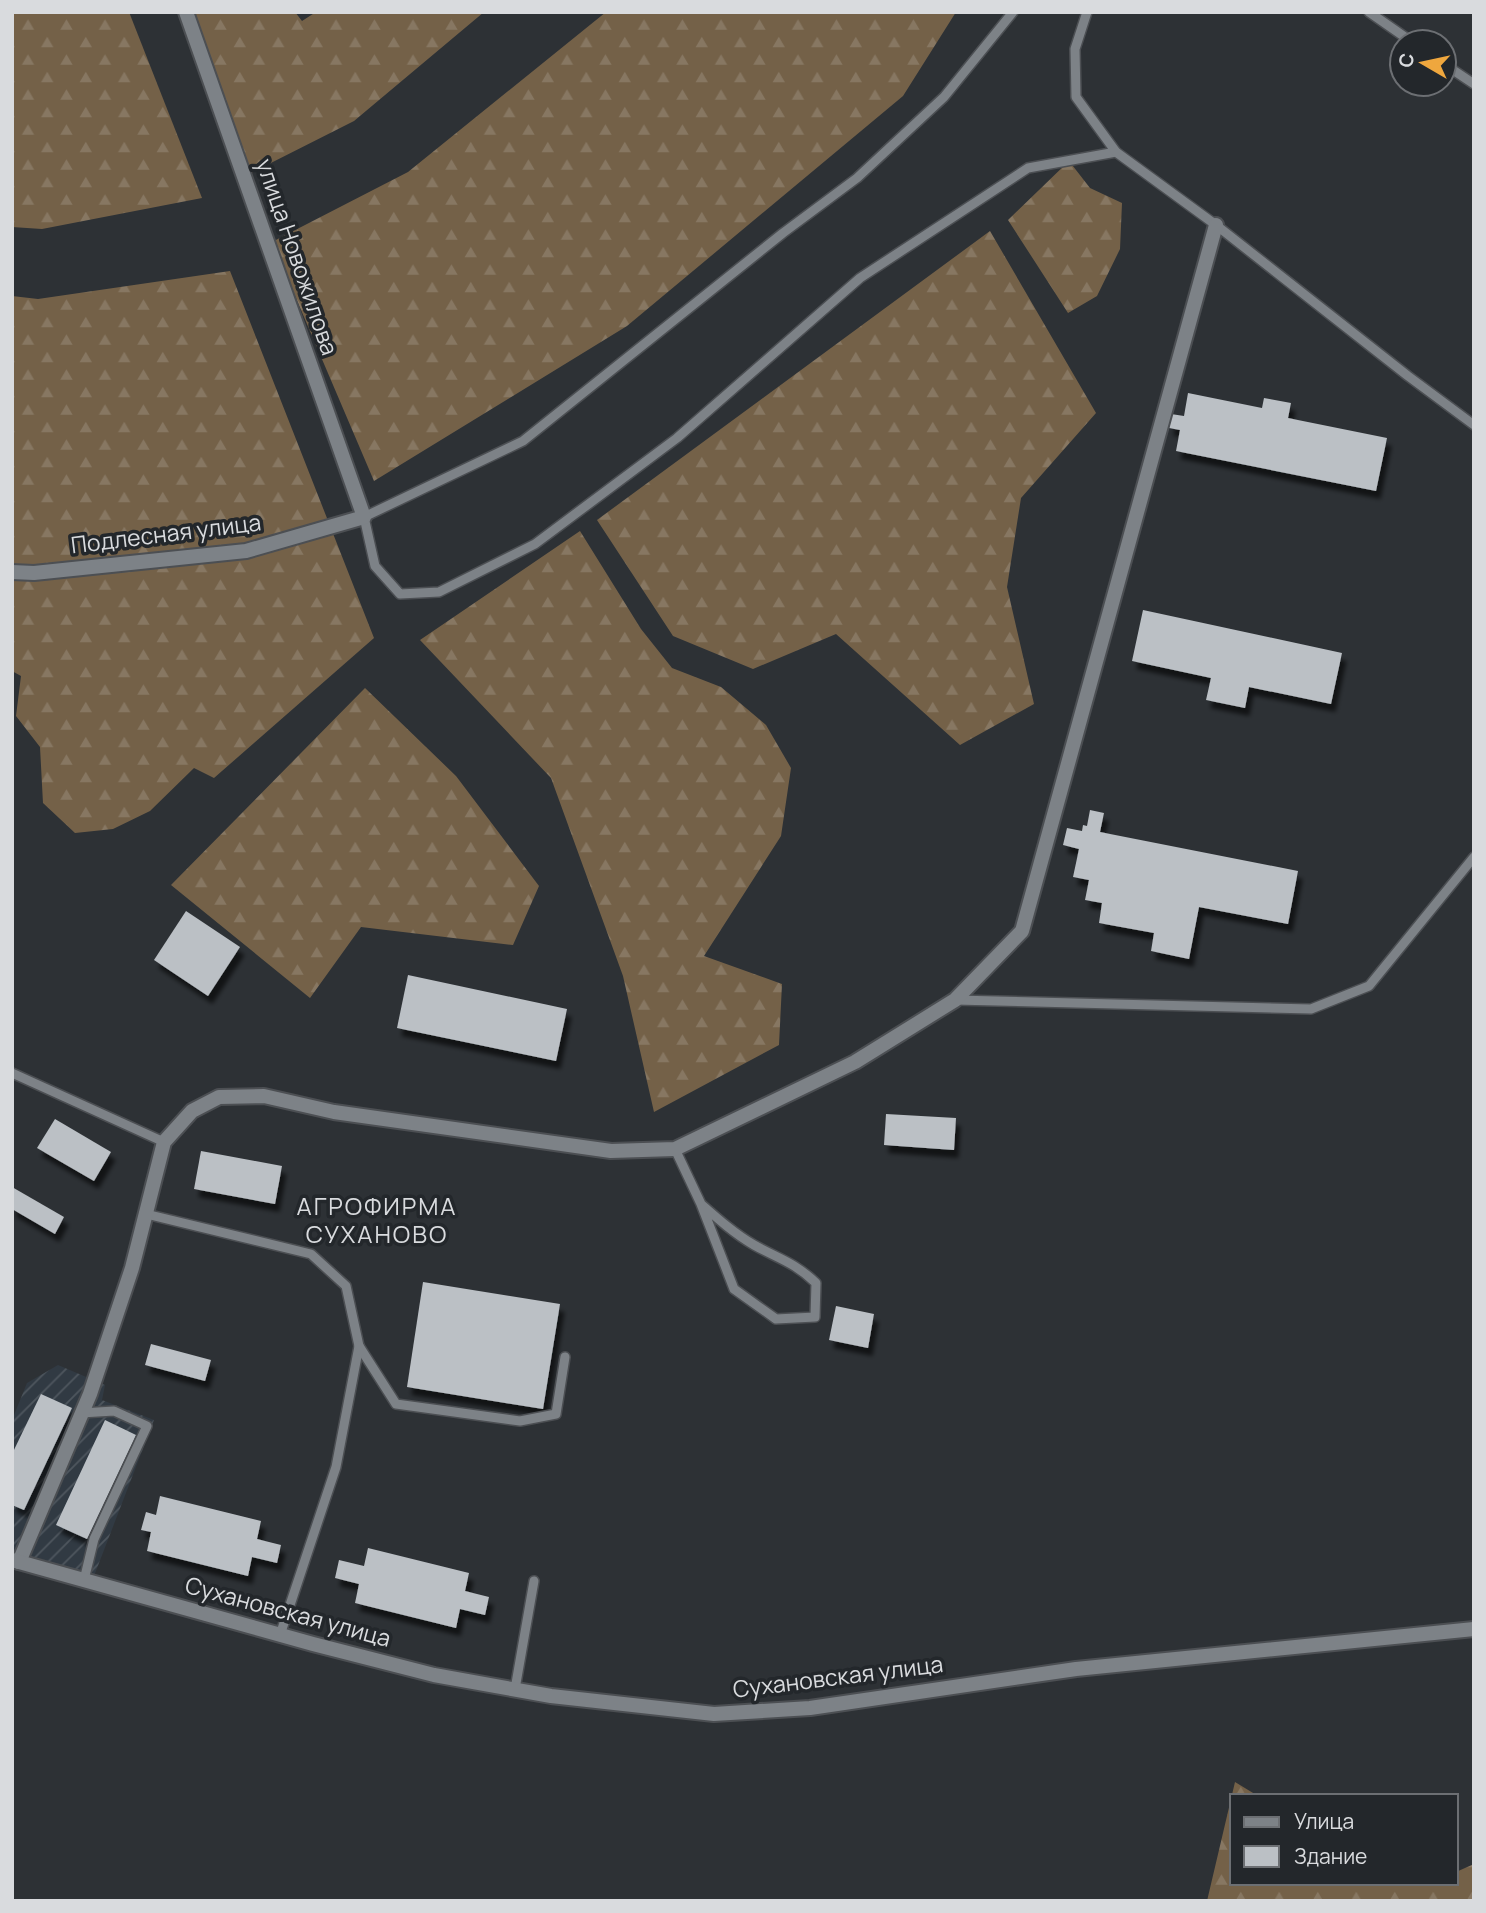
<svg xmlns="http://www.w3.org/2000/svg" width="1486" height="1913" viewBox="0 0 1486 1913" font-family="Manrope,sans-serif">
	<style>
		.industrial { fill: url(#industrial-furrows) }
		.forest { fill: url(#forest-firs) }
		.building { fill: #bbc0c5; filter: url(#shadow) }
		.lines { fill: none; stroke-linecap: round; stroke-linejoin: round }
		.service-casing { stroke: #4c4f53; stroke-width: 12 }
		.minor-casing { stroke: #4c4f53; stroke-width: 18 }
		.tertiary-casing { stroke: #4c4f53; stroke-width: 18 }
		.service { stroke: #7d8287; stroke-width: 9 }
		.minor { stroke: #7d8287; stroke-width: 14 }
		.tertiary { stroke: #7d8287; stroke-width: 14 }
		.labels { text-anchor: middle; stroke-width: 7; stroke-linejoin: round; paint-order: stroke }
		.street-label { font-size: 23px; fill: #d9dbde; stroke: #23272b }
		.neighbourhood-label { font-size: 24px; letter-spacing: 2px; fill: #d9dbde; stroke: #23272b }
	</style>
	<defs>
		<pattern id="industrial-furrows" width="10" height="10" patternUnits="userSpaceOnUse" patternTransform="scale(1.75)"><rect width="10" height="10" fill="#313a43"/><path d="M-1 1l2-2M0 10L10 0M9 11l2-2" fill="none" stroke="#4e565e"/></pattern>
		<pattern id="forest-firs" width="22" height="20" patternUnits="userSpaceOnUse" patternTransform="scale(1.75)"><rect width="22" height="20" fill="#746148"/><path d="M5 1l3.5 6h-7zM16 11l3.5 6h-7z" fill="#877762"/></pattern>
		<filter id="shadow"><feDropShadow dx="4.5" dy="8" stdDeviation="2" flood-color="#0009"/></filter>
	</defs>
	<rect width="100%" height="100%" fill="#2d3135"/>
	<polygon class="industrial" points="58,1365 105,1385 102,1400 154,1420 94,1576 12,1552 12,1420 27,1383"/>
	<g class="forest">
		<polygon points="12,12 129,12 202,198 42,229 12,227"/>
		<polygon points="181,12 295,12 302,21 316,12 484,12 354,121 249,174"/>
		<polygon points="606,12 956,12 903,96 627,326 374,481 272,242 408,172"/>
		<polygon points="1069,161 1090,188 1122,203 1120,249 1097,296 1068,313 1008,220"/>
		<polygon points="990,231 1096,413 1021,498 1007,587 1034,704 960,745 836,634 753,669 673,636 597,520"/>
		<polygon points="230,271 374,638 214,778 194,768 150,811 113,829 75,833 43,803 40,747 16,716 21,676 12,671 12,296 38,299"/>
		<polygon points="580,531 641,629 672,668 721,687 766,725 791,768 781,836 704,956 782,984 779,1045 654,1112 623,976 551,778 420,640"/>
		<polygon points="365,688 456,776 539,886 513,945 361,927 310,998 171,885"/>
		<polygon points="1235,1782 1258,1796 1232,1796 1232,1883 1456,1883 1456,1872 1474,1864 1474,1901 1207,1901"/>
	</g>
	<g class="building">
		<polygon points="1188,393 1262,408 1264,398 1291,403 1288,418 1387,438 1376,491 1176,451 1180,430 1169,428 1171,414 1184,416"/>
		<polygon points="1143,610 1342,653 1331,704 1249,687 1245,708 1206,700 1211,678 1132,661"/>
		<polygon points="1090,810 1104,813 1100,832 1298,871 1288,924 1199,907 1189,959 1151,951 1154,933 1099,923 1102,903 1085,900 1089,880 1073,877 1079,849 1063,845 1067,828 1082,831 1083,825 1087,826"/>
		<polygon points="186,911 240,947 208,996 154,960"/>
		<polygon points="408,975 567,1009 556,1061 397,1028"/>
		<polygon points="886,1114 956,1118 954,1150 884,1145"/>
		<polygon points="55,1119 111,1152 94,1181 37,1148"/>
		<polygon points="201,1151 282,1166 275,1204 194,1189"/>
		<polygon points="12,1187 64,1217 55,1234 12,1209"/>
		<polygon points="423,1282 560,1304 543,1409 407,1387"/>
		<polygon points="836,1306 874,1314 868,1348 829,1340"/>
		<polygon points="151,1344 211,1360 205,1381 145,1365"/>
		<polygon points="41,1394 72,1408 24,1510 12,1505 12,1454"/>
		<polygon points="105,1420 136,1435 87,1539 56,1525"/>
		<polygon points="160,1496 261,1521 257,1539 281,1545 277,1563 252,1557 248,1576 147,1551 151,1532 141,1530 146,1512 156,1515"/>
		<polygon points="368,1548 469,1573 465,1591 489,1597 485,1615 460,1609 456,1628 355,1603 359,1584 335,1578 339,1560 364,1566"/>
	</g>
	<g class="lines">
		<defs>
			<g id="service">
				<polyline points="1013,12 944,97 857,178 783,233 523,441 364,517 375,566 400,594 439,592 535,544 677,438 860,278 1028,168 1116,152"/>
				<polyline points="1087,12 1075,49 1076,97 1116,152 1216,225 1408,376 1474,425"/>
				<polyline points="1369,12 1412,42"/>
				<polyline points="1444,64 1474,84"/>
				<polyline points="955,1000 1311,1009 1369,986 1474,857"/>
				<polyline points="12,1073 164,1142"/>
				<path d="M675 1149 701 1204 734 1289 776 1319 815 1317 816 1283C794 1262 779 1259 754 1245 735 1234 718 1219 701 1204"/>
				<polyline points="146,1214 311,1254 346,1286 359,1346 336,1467 280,1635"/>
				<polyline points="359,1346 396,1404 520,1421 556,1414 565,1357"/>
				<polyline points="81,1413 114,1411 147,1426 94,1539 84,1580"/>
				<polyline points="515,1689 534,1581"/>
			</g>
			<g id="minor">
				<polyline points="12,572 34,573 246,551 364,517 186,12"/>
				<polyline points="19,1562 90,1394 132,1268 164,1142 192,1111 219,1097 264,1096 334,1112 611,1151 675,1149 855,1062 955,1000 1022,931 1216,225"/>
			</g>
			<polyline id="tertiary" points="12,1560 313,1644 434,1675 551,1696 714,1714 810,1708 1076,1669 1474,1629"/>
		</defs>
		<use href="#service" class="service-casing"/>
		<use href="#minor" class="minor-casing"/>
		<use href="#tertiary" class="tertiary-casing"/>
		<use href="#service" class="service"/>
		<use href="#minor" class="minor"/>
		<use href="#tertiary" class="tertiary"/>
	</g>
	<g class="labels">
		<g class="street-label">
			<text transform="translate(297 257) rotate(71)" y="8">улица Новожилова</text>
			<text transform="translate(166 534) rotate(-7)" y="8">Подлесная улица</text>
			<text transform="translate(288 1612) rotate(15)" y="8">Сухановская улица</text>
			<text transform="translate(838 1677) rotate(-7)" y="8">Сухановская улица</text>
		</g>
		<g class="neighbourhood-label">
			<text x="377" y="1215">АГРОФИРМА<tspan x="377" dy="28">СУХАНОВО</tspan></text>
		</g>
	</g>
	<rect width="1486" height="1913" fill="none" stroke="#d9dbde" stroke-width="28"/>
	<rect x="1230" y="1794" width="228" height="91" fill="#23272b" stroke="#6c6f73" stroke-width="2"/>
	<rect x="1244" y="1817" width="35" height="10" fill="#7d8287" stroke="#6c6f73" stroke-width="2"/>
	<text x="1294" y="1829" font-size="21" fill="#d9dbde">Улица</text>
	<rect x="1244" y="1846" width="35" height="21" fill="#bbc0c5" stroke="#6c6f73" stroke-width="2"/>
	<text x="1294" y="1864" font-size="21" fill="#d9dbde">Здание</text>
	<g transform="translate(1423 63) rotate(279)"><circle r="33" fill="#23272b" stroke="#6c6f73" stroke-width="2"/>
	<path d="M0-5L12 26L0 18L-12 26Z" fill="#efa73e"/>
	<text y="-10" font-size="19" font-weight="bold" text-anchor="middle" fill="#d9dbde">С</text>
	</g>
</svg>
